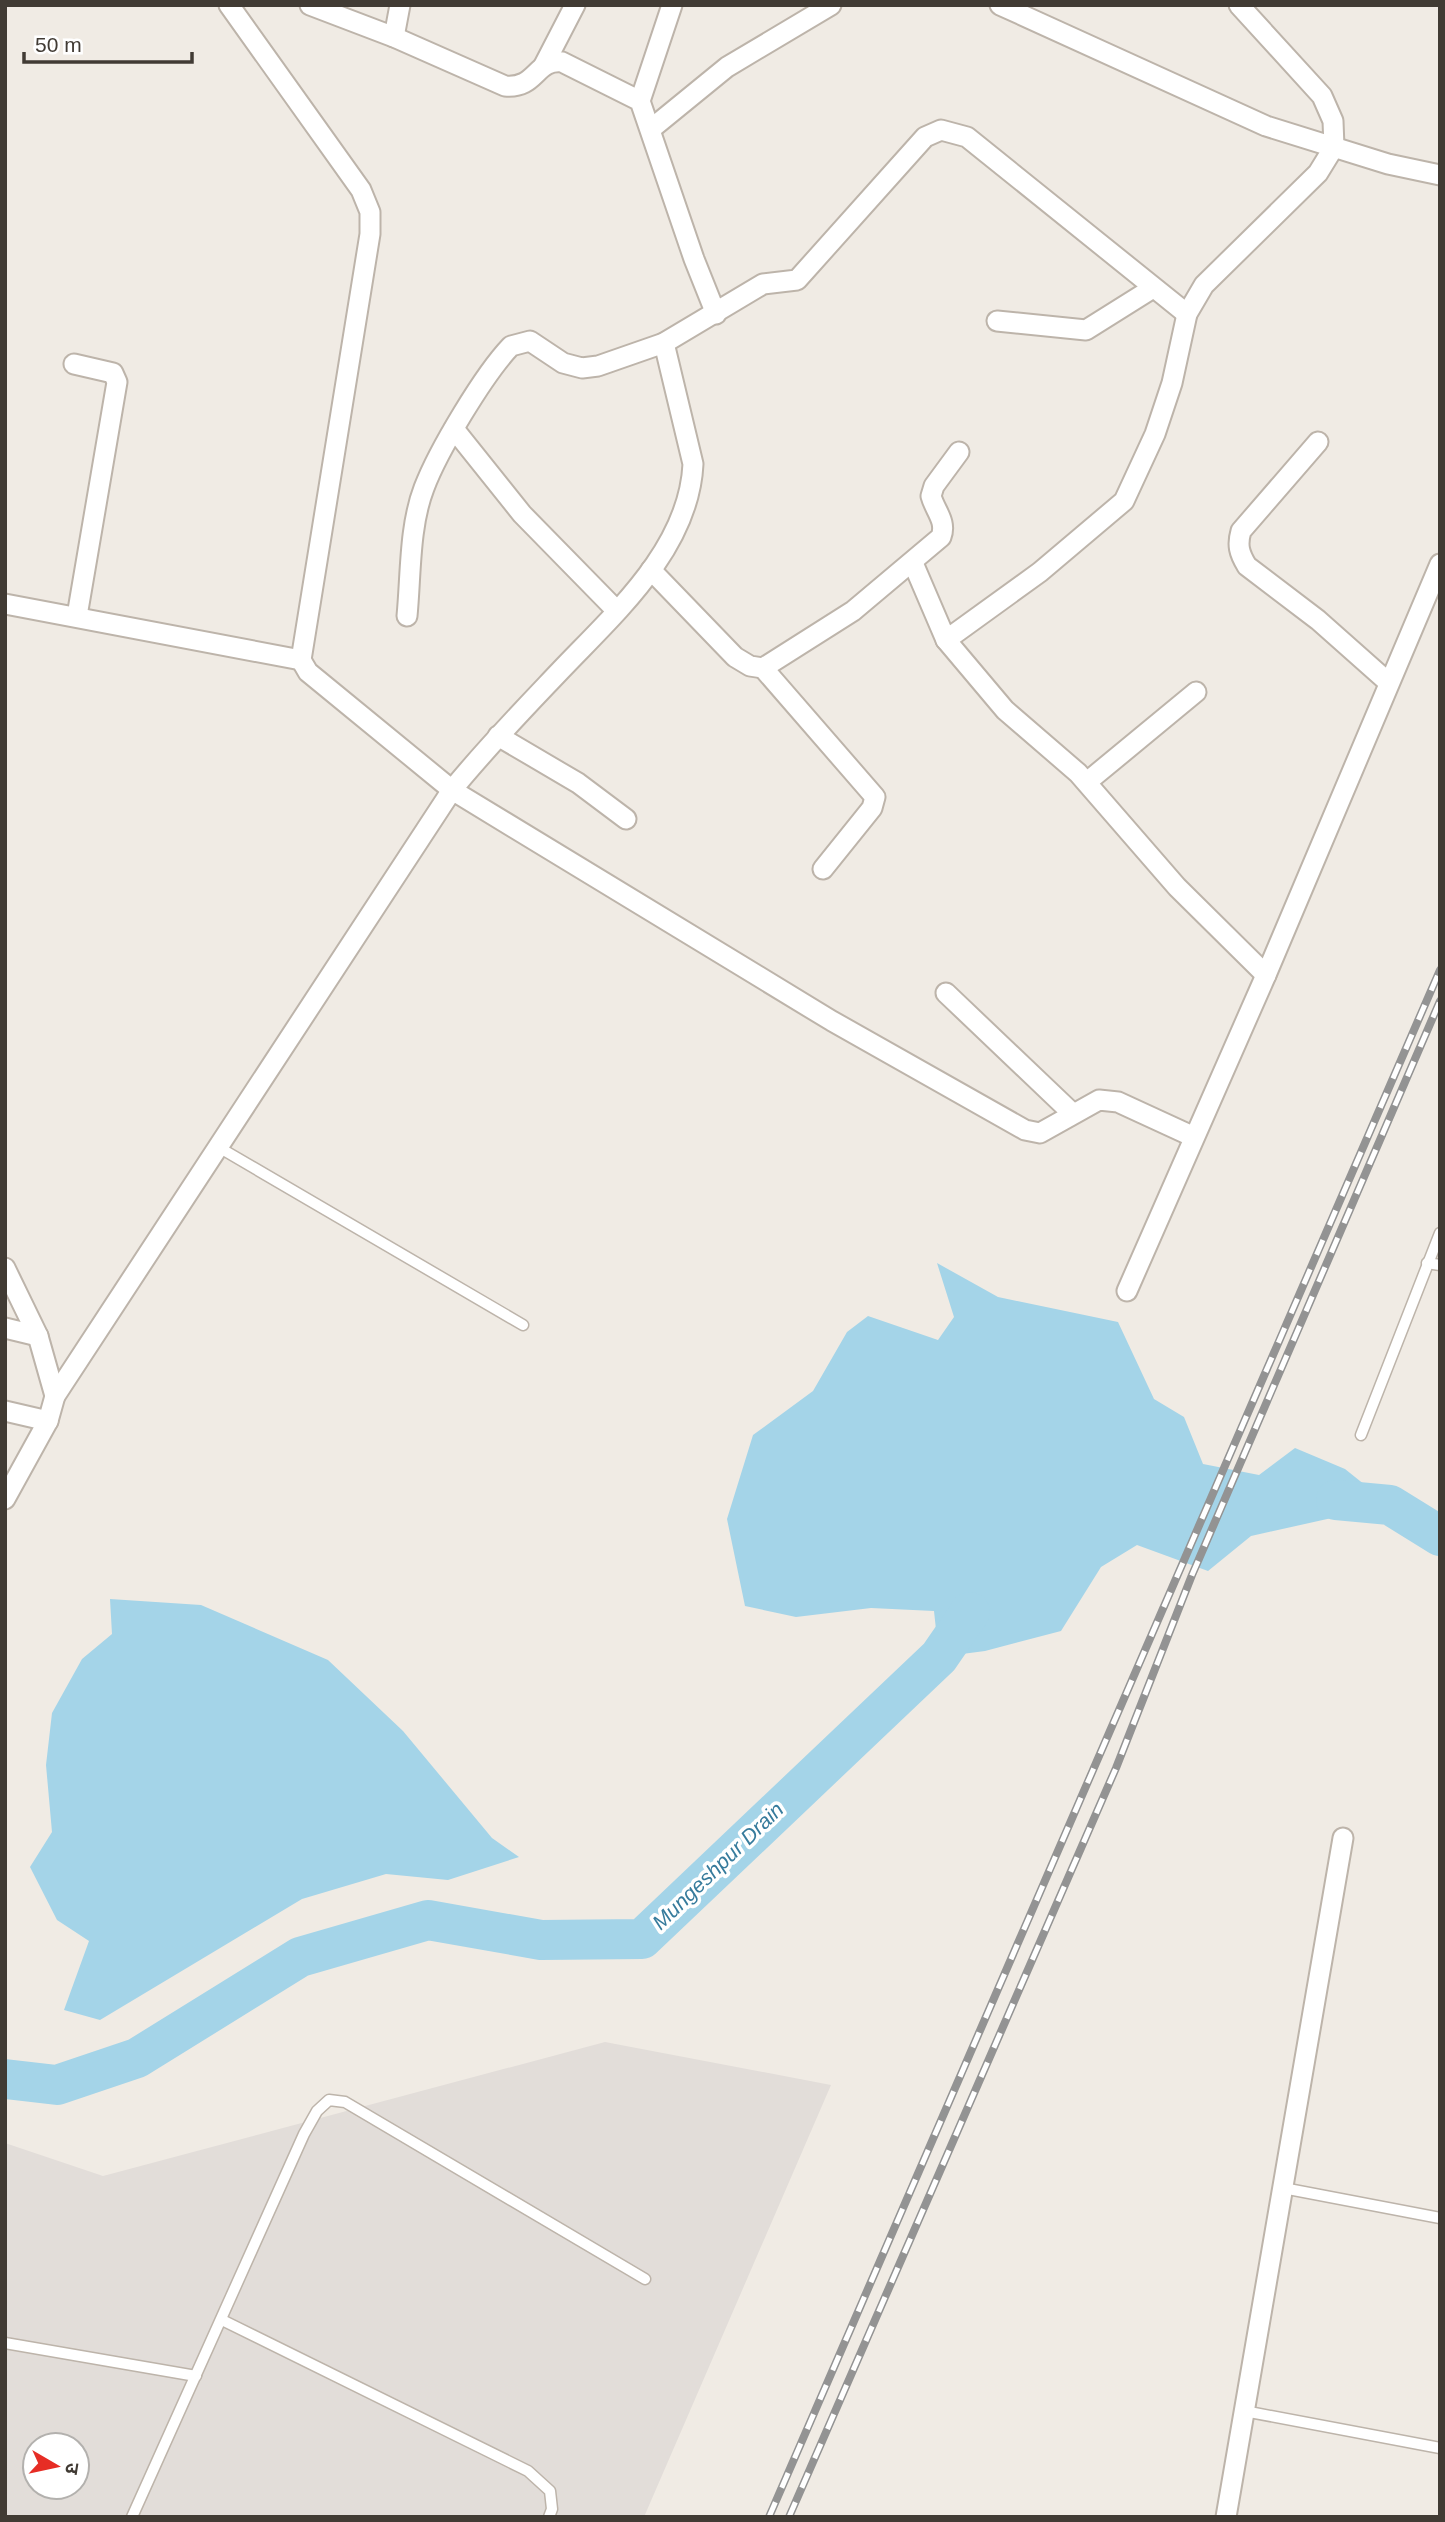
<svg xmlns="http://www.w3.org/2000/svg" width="1445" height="2522" viewBox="0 0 1445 2522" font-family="Arial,'Noto Sans Devanagari',sans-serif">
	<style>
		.industrial { fill: #e2ddd9; fill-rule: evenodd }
		.water { fill: #a4d4e8 }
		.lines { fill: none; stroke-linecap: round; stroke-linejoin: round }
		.river { stroke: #a4d4e8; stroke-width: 40 }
		.lane-casing { stroke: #bdb4aa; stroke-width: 13 }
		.street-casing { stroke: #bdb4aa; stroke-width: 23 }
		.lane { stroke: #fff; stroke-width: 10 }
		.street { stroke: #fff; stroke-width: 19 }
		.rail-casing { stroke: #939393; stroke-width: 8 }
		.rail { stroke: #fff; stroke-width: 5; stroke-dasharray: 16; stroke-linecap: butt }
		.labels { text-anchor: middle; stroke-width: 7; stroke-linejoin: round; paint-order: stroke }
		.water-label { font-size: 21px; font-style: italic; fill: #367b9c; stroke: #fff }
	</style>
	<rect width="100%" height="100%" fill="#f0ebe4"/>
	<path class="industrial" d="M605 2042 831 2085 644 2517H5V2143L103 2176ZM35 2445H77V2487H35Z"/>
	<g class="water">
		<polygon points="937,1263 998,1297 1118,1322 1154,1399 1184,1417 1203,1464 1259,1475 1295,1448 1345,1469 1390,1505 1251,1536 1208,1571 1137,1545 1101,1567 1061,1631 985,1651 939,1657 934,1611 871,1608 796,1617 745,1606 727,1519 753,1435 813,1391 847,1332 868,1316 938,1340 954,1317"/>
		<polygon points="110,1599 201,1605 328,1660 403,1731 492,1838 519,1857 448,1880 386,1874 302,1899 100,2020 64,2010 89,1941 57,1920 30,1867 52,1832 46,1765 52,1713 82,1659 112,1634"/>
	</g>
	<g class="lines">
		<g class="river">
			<polyline points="1336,1500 1390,1505 1440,1536"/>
			<polyline points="5,2079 57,2085 137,2058 300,1957 428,1920 541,1940 642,1939 939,1657 970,1612"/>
		</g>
		<defs>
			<g id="lane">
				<polyline points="220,1148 523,1325"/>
				<polyline points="1427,1263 1440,1265"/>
				<polyline points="1361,1435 1440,1233"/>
				<polyline points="1283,2188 1440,2218"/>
				<polyline points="222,2320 528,2471 550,2491 552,2509 549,2517"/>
				<polyline points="5,2343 196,2376"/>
				<polyline points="1244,2411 1440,2448"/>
				<polyline points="132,2517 304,2134 317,2111 329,2100 345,2102 645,2279"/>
			</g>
			<g id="street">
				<path d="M229 5 361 190 370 212V234L301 660 308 672 452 790C486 748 523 710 560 671 614 614 689 549 693 464L664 343"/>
				<path d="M310 5 394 37 505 86C537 89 535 59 562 62L640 101 694 259 716 314"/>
				<polyline points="1000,5 1266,126 1388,164 1440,175"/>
				<polyline points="394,37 400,5"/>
				<polyline points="544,65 575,5"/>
				<polyline points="640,101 672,5"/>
				<polyline points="651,129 727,67 831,5"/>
				<polyline points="997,321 1086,330 1153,288"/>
				<polyline points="74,364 113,373 117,382 77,616"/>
				<polyline points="454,429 522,514 617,611"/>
				<path d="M1318 442 1241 531C1237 545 1239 553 1247 566L1318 620 1389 683"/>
				<polyline points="913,563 946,640 1005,710 1078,773 1177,887 1266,975"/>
				<path d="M651 570 735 657 750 666 763 668 853 611 941 537C947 521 935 511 931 496L934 486 959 452"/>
				<polyline points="5,604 301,660"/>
				<path d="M407 616C411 575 409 527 424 488 438 451 484 374 511 346L530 341 563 363 582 368 598 366 664 343 763 284 797 280 925 137 941 130 967 137 1187 314"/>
				<polyline points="946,640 1040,572 1124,501 1155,434 1172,383 1187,314 1204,285 1318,173 1334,147 1333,121 1322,96 1239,5"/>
				<polyline points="763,668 875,797 872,808 823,869"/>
				<polyline points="498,736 578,783 626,819"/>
				<polyline points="1087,782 1196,692"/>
				<polyline points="946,993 1072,1113"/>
				<polyline points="5,1268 38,1336 55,1396"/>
				<polyline points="1127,1291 1266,975 1440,564"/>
				<polyline points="5,1328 38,1336"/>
				<polyline points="5,1411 48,1421"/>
				<polyline points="5,1499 48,1421 55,1396 452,790 832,1021 1025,1130 1040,1133 1099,1100 1118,1102 1194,1137"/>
				<polyline points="1226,2517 1343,1838"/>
			</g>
		</defs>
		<use href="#lane" class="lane-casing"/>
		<use href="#street" class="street-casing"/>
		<use href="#lane" class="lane"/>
		<use href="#street" class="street"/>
		<defs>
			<g id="rail">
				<polyline points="769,2517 1440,970"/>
				<polyline points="789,2517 1116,1768 1192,1575 1440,1001"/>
			</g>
		</defs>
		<use href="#rail" class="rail-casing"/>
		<use href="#rail" class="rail"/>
	</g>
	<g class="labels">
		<g class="water-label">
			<text transform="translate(718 1866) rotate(-44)" y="7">Mungeshpur Drain</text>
		</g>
	</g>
	<rect width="1445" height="2522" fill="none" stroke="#413b34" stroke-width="14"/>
	<g transform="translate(56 2466) rotate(99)"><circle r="33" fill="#ffffff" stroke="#b3b1ae" stroke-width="2"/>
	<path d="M0-5L12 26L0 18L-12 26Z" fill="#e62d25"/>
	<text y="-10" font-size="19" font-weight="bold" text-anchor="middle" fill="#413b34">उ</text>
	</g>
	<path d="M24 52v10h168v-10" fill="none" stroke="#413b34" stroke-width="3.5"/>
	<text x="35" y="52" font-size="21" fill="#413b34" stroke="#ffffff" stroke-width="5" paint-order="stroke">50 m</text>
</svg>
